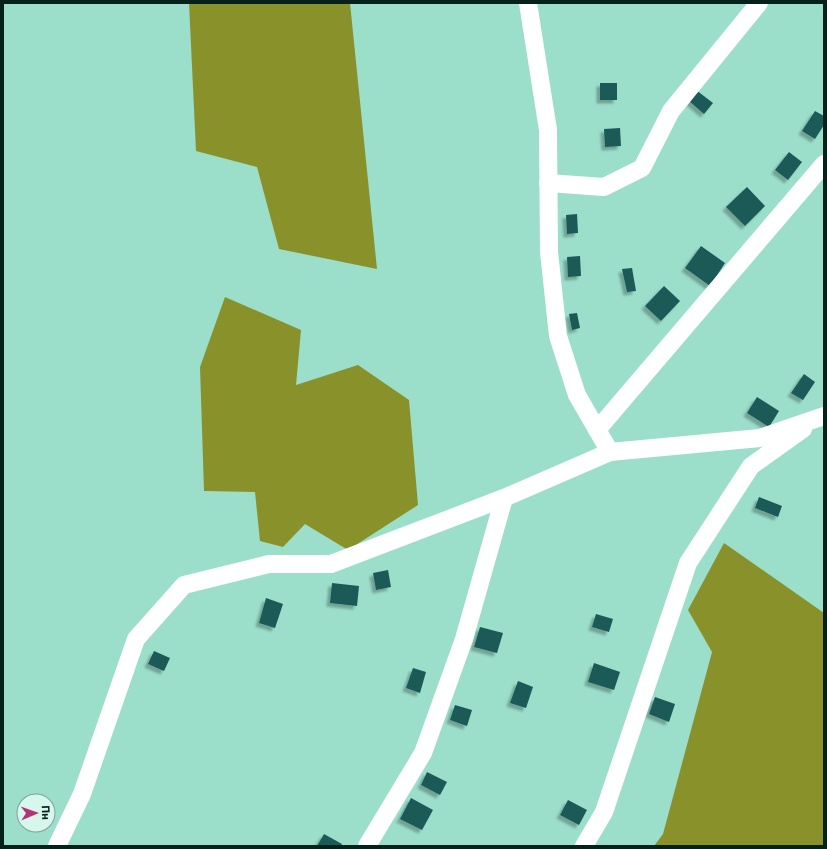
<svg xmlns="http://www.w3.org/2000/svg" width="827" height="849" viewBox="0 0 827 849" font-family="'IBM Plex Sans',sans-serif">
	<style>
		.forest { fill: #89922a }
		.building { fill: #1a5a59; filter: url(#shadow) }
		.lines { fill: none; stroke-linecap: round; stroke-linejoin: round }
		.street { stroke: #fff; stroke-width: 18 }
	</style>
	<defs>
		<filter id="shadow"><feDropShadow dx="-3.5" dy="3.5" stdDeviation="1" flood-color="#0004"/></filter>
	</defs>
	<rect width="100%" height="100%" fill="#9bdeca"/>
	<g class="forest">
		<polygon points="189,3 350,3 377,269 279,249 257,167 196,151"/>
		<polygon points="225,297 301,330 296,385 358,365 409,400 418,505 348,550 305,524 283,547 260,541 255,492 204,491 200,367"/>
		<polygon points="724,543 824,613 824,846 654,846 663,834 712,652 688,610"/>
	</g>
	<g class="building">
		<rect x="600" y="83" width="17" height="17"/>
		<polygon points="696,90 713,103 704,114 688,100"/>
		<polygon points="815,111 824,116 824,125 815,139 802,131"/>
		<polygon points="620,128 621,146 605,147 604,129"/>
		<polygon points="789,152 802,162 788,180 775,170"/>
		<polygon points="747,187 765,206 745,226 726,207"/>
		<polygon points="577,214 578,233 567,234 566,215"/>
		<polygon points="701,246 725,263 710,286 685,268"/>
		<polygon points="580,256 581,276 568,277 567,257"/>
		<polygon points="632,268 636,291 627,292 622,269"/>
		<polygon points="664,286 680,301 661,321 645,306"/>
		<polygon points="577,313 580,328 572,330 569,314"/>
		<polygon points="804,374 815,382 803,400 791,393"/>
		<polygon points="757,397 779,411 769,427 747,413"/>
		<polygon points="759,497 782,506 778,517 755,508"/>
		<polygon points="388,570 391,587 376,590 373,573"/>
		<polygon points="332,583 359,586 357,606 330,603"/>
		<polygon points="266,598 283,604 275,628 259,623"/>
		<polygon points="596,614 613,619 609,632 592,627"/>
		<polygon points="480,627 503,633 497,653 474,647"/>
		<polygon points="154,651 170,658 164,671 148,664"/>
		<polygon points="594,663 620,672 614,690 588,682"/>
		<polygon points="413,668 426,672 420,693 406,688"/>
		<polygon points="518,681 533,687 526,708 510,703"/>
		<polygon points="655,697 675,704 669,722 649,714"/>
		<polygon points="455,705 472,710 467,726 450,720"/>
		<polygon points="427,772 447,782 440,795 421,785"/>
		<polygon points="411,798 433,810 422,830 400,819"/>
		<polygon points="568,800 587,810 579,825 560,815"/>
		<polygon points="324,834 342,844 341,846 317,846"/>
	</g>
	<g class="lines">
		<g class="street">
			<polyline points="528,3 548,130 549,252 558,336 577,395 610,452"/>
			<polyline points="548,183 604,187 642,168 671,111 759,3"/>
			<polyline points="597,430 824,164"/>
			<polyline points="57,846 82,794 136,639 184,585 269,564 331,564 504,498 610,452 760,438 824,416"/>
			<polyline points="367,846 423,753 464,639 504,498"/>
			<polyline points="584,846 604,812 688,563 751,466 803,429"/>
		</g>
	</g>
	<rect width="827" height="849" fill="none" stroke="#05211a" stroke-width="8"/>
	<g transform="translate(36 813) rotate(88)"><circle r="19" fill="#d7f7ed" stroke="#83a199"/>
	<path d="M0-3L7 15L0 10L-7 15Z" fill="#b73275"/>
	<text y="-6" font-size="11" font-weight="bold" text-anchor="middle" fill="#05211a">Пн</text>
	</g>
</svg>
